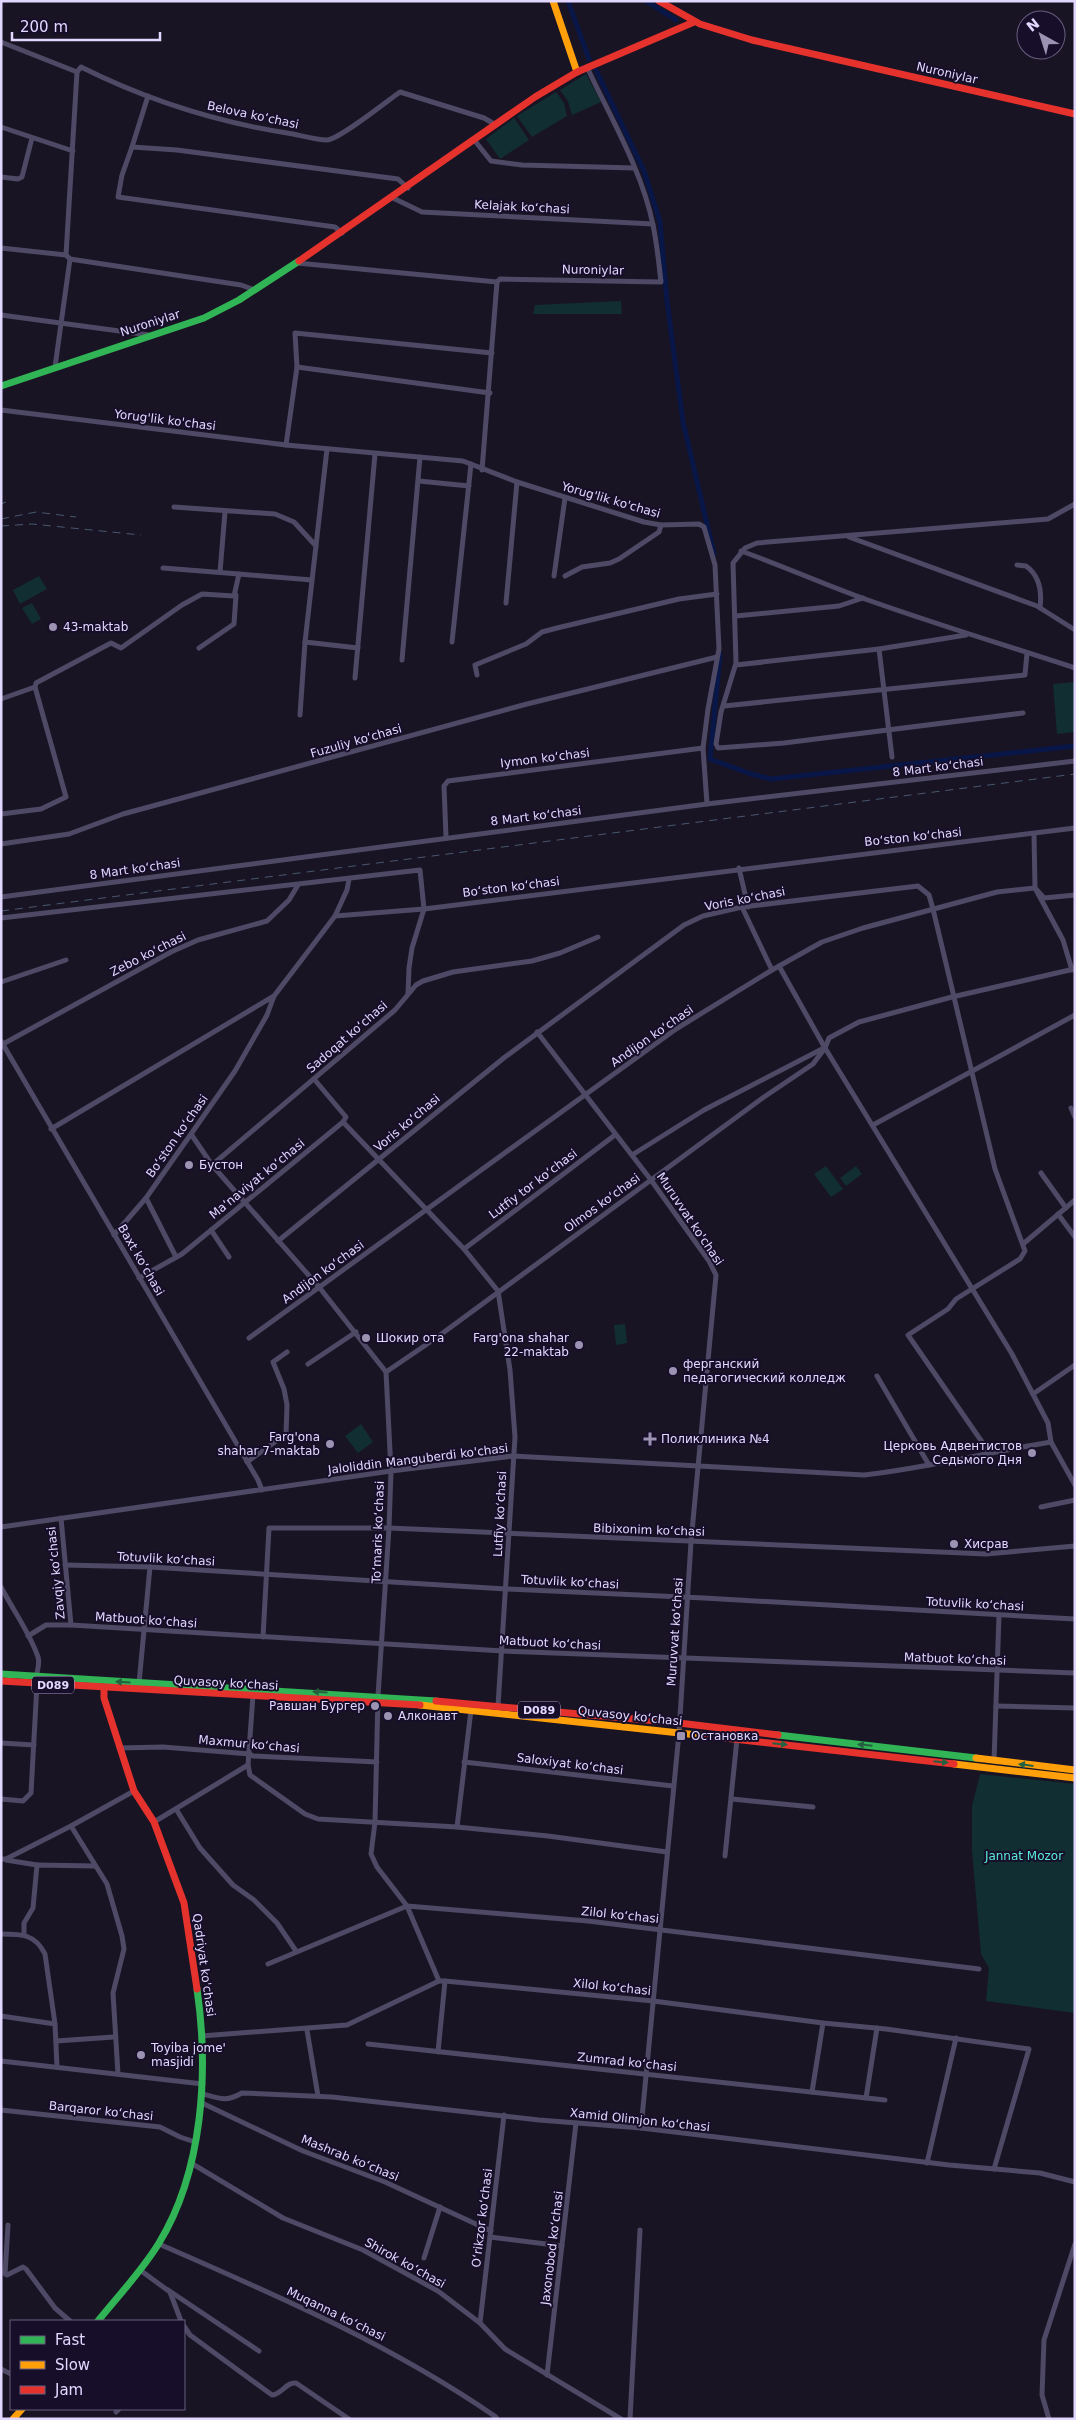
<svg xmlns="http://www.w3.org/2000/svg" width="1076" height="2420" viewBox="0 0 1076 2420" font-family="'DejaVu Sans',sans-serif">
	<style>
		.green { fill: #112e33 }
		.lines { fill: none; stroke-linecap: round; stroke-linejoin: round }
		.canal { stroke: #081648; stroke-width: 5 }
		.street { stroke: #4e4965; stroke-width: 5 }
		.fast { stroke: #30b455; stroke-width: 7 }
		.slow { stroke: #ff9f0a; stroke-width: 7 }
		.jam { stroke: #e5322d; stroke-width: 7 }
		.rail { stroke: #47576f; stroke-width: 1; stroke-dasharray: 8 6; stroke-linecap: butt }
		.oneway { fill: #246140 }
		.poi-dot { fill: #9b93b2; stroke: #170e2a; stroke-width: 2 }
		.labels { text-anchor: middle; stroke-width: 4; stroke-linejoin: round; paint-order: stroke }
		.shield { fill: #170e2a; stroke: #a49bbf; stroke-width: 1 }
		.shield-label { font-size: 11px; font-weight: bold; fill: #e1d7ff }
		.street-label { font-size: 12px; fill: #e1d7ff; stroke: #170e2a }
		.poi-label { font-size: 12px; fill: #e1d7ff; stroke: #170e2a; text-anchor: start }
		.park-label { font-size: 12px; fill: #58ead9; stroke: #170e2a }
	</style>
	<rect width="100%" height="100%" fill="#191424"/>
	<g class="green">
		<polygon points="586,74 601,102 572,115 568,101 560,90"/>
		<polygon points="556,92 564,103 567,116 532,137 517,116"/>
		<polygon points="514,118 529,140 500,159 486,139"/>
		<polygon points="621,301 622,314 533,314 535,305"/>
		<polygon points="39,576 47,589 20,604 13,590"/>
		<polygon points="32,603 41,619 32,624 22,608"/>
		<polygon points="1075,682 1075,732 1057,734 1053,684"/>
		<polygon points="826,1166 843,1189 831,1197 814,1174"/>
		<polygon points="856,1166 862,1174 846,1186 840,1178"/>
		<polygon points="625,1324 627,1343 616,1345 614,1325"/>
		<polygon points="361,1424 373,1442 358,1453 345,1436"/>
		<polygon points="980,1774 1075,1784 1074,2013 986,2001 989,1968 981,1954 972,1850 972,1806"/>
	</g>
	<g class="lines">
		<g class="canal">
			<polyline points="568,1 589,59"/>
			<polyline points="646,1 676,20"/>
			<polyline points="596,70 644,171 660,222 667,301 683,422 714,554"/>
			<polyline points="720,654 710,759 751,774 771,779 1075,746"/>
		</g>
		<g class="street">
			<path d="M1 42 77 72 81 67C147 100 220 123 293 134 303 136 317 140 327 140 340 139 387 101 400 92L484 118 496 125"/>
			<polyline points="1,127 73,151"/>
			<polyline points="475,141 491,161 522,165 634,168"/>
			<polyline points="132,147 148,96"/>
			<polyline points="1,177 18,179 22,177 32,138"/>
			<polyline points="393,198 422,212 653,224"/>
			<polyline points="342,233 335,227 118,197 122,175 132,147 177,150 398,179 408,188"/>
			<polyline points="1,248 66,255"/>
			<polyline points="70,259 241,285 255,290"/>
			<path d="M297 263 497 282 500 279 661 282C659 264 657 244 653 225 642 170 610 117 587 67"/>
			<polyline points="1,315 149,335"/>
			<polyline points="55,367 70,259 66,255 77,72"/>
			<polyline points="297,367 490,393"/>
			<polyline points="1,410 286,445 463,461 517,482 644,522 661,525 699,524 704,527 715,565 719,649 708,709 703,748 707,804"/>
			<polyline points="286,445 297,367 295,333 492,353"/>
			<polyline points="482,470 497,282"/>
			<polyline points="419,481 469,486"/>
			<polyline points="174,507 275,514 294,522 316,546"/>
			<polyline points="849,537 1037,606 1075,630"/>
			<path d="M741 551C783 566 823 584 865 599 935 624 1005 645 1075 668"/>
			<path d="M1017 565 1026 566C1040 576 1042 592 1040 608"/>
			<polyline points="163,568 239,574"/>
			<polyline points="220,572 225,512"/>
			<polyline points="554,576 565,498"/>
			<polyline points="565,576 582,567 610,563 619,559 659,532 661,525"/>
			<polyline points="506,603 517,482"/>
			<polyline points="736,616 839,606 863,598"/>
			<polyline points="305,642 358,648"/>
			<polyline points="452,642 471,464"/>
			<polyline points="199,648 234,624 236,595"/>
			<polyline points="879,649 892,757"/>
			<polyline points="402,660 420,457"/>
			<polyline points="736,665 879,649 966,635"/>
			<polyline points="477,675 475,665 526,644 542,632 557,628 679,599 717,594"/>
			<polyline points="355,678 375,454"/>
			<polyline points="35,687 36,683 111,643 121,648 182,605 202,594 234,596 239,574 312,580"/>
			<polyline points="1,699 35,687 66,797 41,809 1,814"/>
			<polyline points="724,706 1025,675 1027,653"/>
			<polyline points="1023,713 784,743 718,748 716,744 721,712 736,663 733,563 745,548 757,543 1048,519 1075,504"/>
			<polyline points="300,715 305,642 327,449"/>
			<polyline points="1034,834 1035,888 1044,898 1075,895"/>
			<polyline points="446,837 444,786 448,781 703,748"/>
			<polyline points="1,844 69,834 123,814 527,704 717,657"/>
			<polyline points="739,868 748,907"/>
			<polyline points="1,897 707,804 1075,761"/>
			<polyline points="742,907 772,970"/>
			<polyline points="335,916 347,890 349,879"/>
			<polyline points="1,918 420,870 424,909 412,948 409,968 408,994"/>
			<polyline points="779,966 825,1048 1012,1354 1048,1423 1051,1442 1075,1485"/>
			<polyline points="1,982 66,960"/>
			<polyline points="537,1032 651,1180 709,1261 716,1275 691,1542 679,1733 641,2128"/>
			<polyline points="1,1041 258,1480 262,1490"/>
			<polyline points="3,1044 171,952 198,940 267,921 289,900 298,885"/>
			<polyline points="314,1079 346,1117 343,1122"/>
			<polyline points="1071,1108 1075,1117"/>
			<polyline points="873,1125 1075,1015"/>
			<polyline points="51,1129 274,996"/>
			<polyline points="191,1134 212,1165 319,1287 386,1372 391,1471 389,1528 378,1696 375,1822 371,1854 377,1867 407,1906 439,1981"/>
			<polyline points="632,1155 704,1110 822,1049"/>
			<polyline points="212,1165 395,1010 416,985 423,981 453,972 532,961 560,953 598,937"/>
			<polyline points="1041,1173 1066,1208"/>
			<polyline points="146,1198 176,1257"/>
			<polyline points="1058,1214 1075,1237"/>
			<polyline points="211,1230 229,1257"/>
			<polyline points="114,1235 146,1198 191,1134 235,1071 267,1015 274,996 335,916 424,909 1075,828"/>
			<polyline points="278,1241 505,1057 684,925 703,916 742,907 918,886 929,895 933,909 995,1169 1025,1251 1020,1259 956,1299 948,1309 908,1335 989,1452"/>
			<polyline points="1023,1244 1075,1200"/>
			<polyline points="464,1249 615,1135"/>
			<polyline points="139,1278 182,1254 343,1122 464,1249 498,1291 510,1370 515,1437 498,1706"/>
			<polyline points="249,1338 676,1029 772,970 822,942 863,928 997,892 1035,888 1063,940 1072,970"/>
			<polyline points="308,1364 356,1332"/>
			<polyline points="386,1372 436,1338 764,1097 813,1064 825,1048 829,1038 859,1022 952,997 1074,969"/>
			<polyline points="877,1376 929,1465"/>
			<polyline points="1033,1394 1075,1365"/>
			<polyline points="247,1462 286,1434 287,1405 284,1389 273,1362 287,1352"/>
			<polyline points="1041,1507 1075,1500"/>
			<polyline points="61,1518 71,1625"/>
			<path d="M1 1527 391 1471 513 1456 864 1475C927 1468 989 1452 1051 1442"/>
			<polyline points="65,1565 150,1567 506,1589 704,1598 1075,1619"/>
			<path d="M1 1587C13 1610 30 1633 38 1657 41 1667 34 1674 37 1684L31 1793 23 1801 1 1799"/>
			<polyline points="28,1636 46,1625 71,1625 503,1651 1075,1673"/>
			<polyline points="263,1637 269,1528 389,1528 986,1554 1075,1546"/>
			<polyline points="139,1683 150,1567"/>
			<polyline points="253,1695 248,1765 250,1775 305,1814 318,1819 457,1827 548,1836 667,1852"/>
			<polyline points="996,1706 1075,1708"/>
			<polyline points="1,1743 34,1745"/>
			<polyline points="119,1748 163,1747 250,1754 253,1756 377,1762"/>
			<polyline points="994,1761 999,1615"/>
			<polyline points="464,1762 673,1786"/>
			<polyline points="732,1799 813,1807"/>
			<polyline points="176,1809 200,1848 233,1885 254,1900 277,1923 296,1951"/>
			<polyline points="154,1822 248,1765"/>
			<polyline points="71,1826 107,1884 122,1936 124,1949 113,1993 118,2074"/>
			<polyline points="457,1827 471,1710"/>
			<polyline points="725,1856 737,1739"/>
			<polyline points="1,1859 6,1859 71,1826 134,1791"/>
			<polyline points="6,1860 37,1865"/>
			<path d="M1 1934C22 1934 35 1934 45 1954L55 2024 57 2067"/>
			<polyline points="24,1934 24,1923 33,1908 37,1865 94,1866"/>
			<polyline points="268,1964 407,1906 588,1921 979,1969"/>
			<polyline points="1,2016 55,2024"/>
			<polyline points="307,2030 318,2096"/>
			<polyline points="201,2036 347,2025 439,1981 445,1981 653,2001 823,2023 886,2029 1029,2049 994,2169"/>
			<polyline points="56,2041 114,2037"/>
			<polyline points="368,2044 885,2100"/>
			<polyline points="438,2052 445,1981"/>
			<polyline points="1,2061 203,2084"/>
			<polyline points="812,2092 823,2023"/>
			<path d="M203 2094C221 2099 226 2102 242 2093L332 2097 539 2120 641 2128 949 2165 1040 2173 1075 2182"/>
			<polyline points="866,2098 877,2028"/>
			<polyline points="202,2103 303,2151 385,2182 491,2231"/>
			<polyline points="1,2110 160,2127 180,2137 195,2142"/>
			<polyline points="191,2163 283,2218 363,2250 438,2291 480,2323 505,2349 621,2419"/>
			<polyline points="927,2163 956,2038"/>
			<polyline points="8,2225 5,2274 7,2275 23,2267 26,2269 55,2308 70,2321"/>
			<polyline points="490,2237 562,2246"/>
			<path d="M159 2244C276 2295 390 2344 496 2417"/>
			<polyline points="424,2258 440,2207"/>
			<polyline points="140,2270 170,2292 181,2321"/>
			<polyline points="168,2290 259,2351"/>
			<polyline points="480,2323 504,2115"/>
			<path d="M184 2326 190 2335 272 2395C282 2394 286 2382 296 2383L349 2419"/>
			<polyline points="1,2369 11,2374"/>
			<polyline points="547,2375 576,2123"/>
			<polyline points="116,2412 119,2409"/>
			<polyline points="630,2419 640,2230"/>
			<polyline points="1049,2419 1042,2395 1044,2340 1075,2244"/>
		</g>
		<g class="fast">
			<polyline points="1,386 204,318 239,300 299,261"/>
			<polyline points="1,1674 436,1701"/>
			<polyline points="778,1735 976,1758"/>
			<path d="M98 2321C118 2296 142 2271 159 2243 203 2171 209 2071 197 1989"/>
		</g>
		<g class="slow">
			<polyline points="553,1 577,72"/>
			<polyline points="420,1705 707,1736"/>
			<polyline points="976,1758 1075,1770"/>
			<polyline points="954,1764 1075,1778"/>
			<polyline points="13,2419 22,2409"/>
		</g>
		<g class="jam">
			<polyline points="659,1 700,24 752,40 1075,114"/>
			<polyline points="299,261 535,97 577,72 694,22"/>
			<polyline points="1,1681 420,1705"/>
			<polyline points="104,1688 104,1698 134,1791 154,1822 184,1903 197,1989"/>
			<polyline points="436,1701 679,1723 778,1735"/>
			<polyline points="707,1736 954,1764"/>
		</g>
		<g class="rail">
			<polyline points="1,504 6,502"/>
			<polyline points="1,519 36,512 76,517"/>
			<polyline points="1,526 32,524 141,535"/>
			<polyline points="1,911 1075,774"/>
		</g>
	</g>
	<defs><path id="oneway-solid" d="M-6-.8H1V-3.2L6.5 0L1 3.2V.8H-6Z" transform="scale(1.25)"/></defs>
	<g class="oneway">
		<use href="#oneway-solid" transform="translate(123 1682) rotate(-177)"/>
		<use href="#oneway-solid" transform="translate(320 1692) rotate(-176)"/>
		<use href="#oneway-solid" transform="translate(780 1744) rotate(6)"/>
		<use href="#oneway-solid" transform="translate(865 1745) rotate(-174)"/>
		<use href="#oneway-solid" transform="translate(941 1762) rotate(6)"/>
		<use href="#oneway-solid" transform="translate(1026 1765) rotate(-173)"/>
	</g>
	<g class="poi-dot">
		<circle cx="53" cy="627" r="5"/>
		<circle cx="189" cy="1165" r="5"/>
		<circle cx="366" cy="1338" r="5"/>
		<circle cx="579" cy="1345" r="5"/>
		<circle cx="673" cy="1371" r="5"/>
		<path d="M647.5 1431.5h5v5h5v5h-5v5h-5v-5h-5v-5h5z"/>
		<circle cx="330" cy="1444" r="5"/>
		<circle cx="1032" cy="1453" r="5"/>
		<circle cx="954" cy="1544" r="5"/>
		<circle cx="375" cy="1706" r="5"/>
		<circle cx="388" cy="1716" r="5"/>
		<rect x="676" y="1731" width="10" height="10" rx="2.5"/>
		<circle cx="141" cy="2055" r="5"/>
	</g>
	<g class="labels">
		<g class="shield">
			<rect x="32" y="1676.5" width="42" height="17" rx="4"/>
			<rect x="518" y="1701.5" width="42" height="17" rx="4"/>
		</g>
		<g class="shield-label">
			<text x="53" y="1689">D089</text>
			<text x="539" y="1714">D089</text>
		</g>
		<g class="street-label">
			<text transform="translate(947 73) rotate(13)" y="4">Nuroniylar</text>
			<text transform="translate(253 115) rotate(12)" y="4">Belova koʻchasi</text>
			<text transform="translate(522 207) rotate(3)" y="4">Kelajak koʻchasi</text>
			<text transform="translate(593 270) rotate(1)" y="4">Nuroniylar</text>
			<text transform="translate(150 323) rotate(-18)" y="4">Nuroniylar</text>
			<text transform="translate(165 420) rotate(7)" y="4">Yorug'lik ko'chasi</text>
			<text transform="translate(611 500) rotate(16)" y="4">Yorug'lik ko'chasi</text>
			<text transform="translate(356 741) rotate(-16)" y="4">Fuzuliy koʻchasi</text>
			<text transform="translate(545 758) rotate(-7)" y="4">Iymon koʻchasi</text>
			<text transform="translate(938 767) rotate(-7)" y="4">8 Mart koʻchasi</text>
			<text transform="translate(536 816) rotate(-7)" y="4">8 Mart koʻchasi</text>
			<text transform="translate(913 837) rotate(-6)" y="4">Boʻston koʻchasi</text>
			<text transform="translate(135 869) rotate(-8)" y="4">8 Mart koʻchasi</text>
			<text transform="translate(511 887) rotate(-7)" y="4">Boʻston koʻchasi</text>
			<text transform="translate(745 899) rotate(-11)" y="4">Voris koʻchasi</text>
			<text transform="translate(148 954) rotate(-27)" y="4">Zebo koʻchasi</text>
			<text transform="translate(652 1036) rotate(-35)" y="4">Andijon koʻchasi</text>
			<text transform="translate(347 1037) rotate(-41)" y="4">Sadoqat koʻchasi</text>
			<text transform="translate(407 1123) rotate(-40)" y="4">Voris koʻchasi</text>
			<text transform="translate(177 1136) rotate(-55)" y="4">Boʻston koʻchasi</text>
			<text transform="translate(257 1179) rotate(-39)" y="4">Maʻnaviyat koʻchasi</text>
			<text transform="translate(533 1184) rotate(-37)" y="4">Lutfiy tor koʻchasi</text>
			<text transform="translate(602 1203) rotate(-36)" y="4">Olmos koʻchasi</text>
			<text transform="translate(690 1219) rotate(56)" y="4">Muruvvat ko'chasi</text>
			<text transform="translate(141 1260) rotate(60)" y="4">Baxt koʻchasi</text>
			<text transform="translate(323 1272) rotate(-36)" y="4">Andijon koʻchasi</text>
			<text transform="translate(418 1459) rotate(-7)" y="4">Jaloliddin Manguberdi ko'chasi</text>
			<text transform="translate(500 1514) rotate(-87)" y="4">Lutfiy koʻchasi</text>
			<text transform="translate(649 1530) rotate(2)" y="4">Bibixonim koʻchasi</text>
			<text transform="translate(378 1532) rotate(-88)" y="4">Toʻmaris koʻchasi</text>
			<text transform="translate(166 1559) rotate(3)" y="4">Totuvlik koʻchasi</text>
			<text transform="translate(56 1573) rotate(-96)" y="4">Zavqiy koʻchasi</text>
			<text transform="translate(570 1582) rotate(3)" y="4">Totuvlik koʻchasi</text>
			<text transform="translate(975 1604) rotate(3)" y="4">Totuvlik koʻchasi</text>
			<text transform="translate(146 1620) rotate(4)" y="4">Matbuot koʻchasi</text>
			<text transform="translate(675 1632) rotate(-86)" y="4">Muruvvat ko'chasi</text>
			<text transform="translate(550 1643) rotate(3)" y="4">Matbuot koʻchasi</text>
			<text transform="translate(955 1659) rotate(2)" y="4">Matbuot koʻchasi</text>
			<text transform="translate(226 1683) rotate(3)" y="4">Quvasoy koʻchasi</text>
			<text transform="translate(630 1716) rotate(6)" y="4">Quvasoy koʻchasi</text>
			<text transform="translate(249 1744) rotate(5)" y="4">Maxmur koʻchasi</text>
			<text transform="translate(570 1764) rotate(7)" y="4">Saloxiyat koʻchasi</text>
			<text transform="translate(620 1915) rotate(6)" y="4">Zilol koʻchasi</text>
			<text transform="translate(204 1965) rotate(82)" y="4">Qadriyat ko'chasi</text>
			<text transform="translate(612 1987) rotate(6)" y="4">Xilol koʻchasi</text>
			<text transform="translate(627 2062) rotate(6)" y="4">Zumrad koʻchasi</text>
			<text transform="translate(101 2111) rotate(6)" y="4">Barqaror koʻchasi</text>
			<text transform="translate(640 2120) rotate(6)" y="4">Xamid Olimjon koʻchasi</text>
			<text transform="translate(350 2158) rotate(22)" y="4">Mashrab koʻchasi</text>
			<text transform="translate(482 2218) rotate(-83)" y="4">Oʻrikzor koʻchasi</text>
			<text transform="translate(552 2248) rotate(-83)" y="4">Jaxonobod koʻchasi</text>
			<text transform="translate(405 2263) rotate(29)" y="4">Shirok koʻchasi</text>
			<text transform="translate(336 2314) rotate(26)" y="4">Muqanna koʻchasi</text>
		</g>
		<g class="poi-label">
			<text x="63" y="631">43-maktab</text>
			<text x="199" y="1169">Бустон</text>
			<text x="376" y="1342">Шокир ота</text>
			<text x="569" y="1342" text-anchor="end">Farg'ona shahar<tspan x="569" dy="14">22-maktab</tspan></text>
			<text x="683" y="1368">ферганский<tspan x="683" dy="14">педагогический колледж</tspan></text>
			<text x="320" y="1441" text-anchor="end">Farg'ona<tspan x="320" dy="14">shahar 7-maktab</tspan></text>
			<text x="661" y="1443">Поликлиника №4</text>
			<text x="1022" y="1450" text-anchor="end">Церковь Адвентистов<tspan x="1022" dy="14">Седьмого Дня</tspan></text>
			<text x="964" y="1548">Хисрав</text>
			<text x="365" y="1710" text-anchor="end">Равшан Бургер</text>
			<text x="398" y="1720">Алконавт</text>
			<text x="691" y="1740">Остановка</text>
			<text x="151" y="2052">Toyiba jome'<tspan x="151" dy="14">masjidi</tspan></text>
		</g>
		<g class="park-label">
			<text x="1024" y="1860">Jannat Mozor</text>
		</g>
	</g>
	<rect width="1076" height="2420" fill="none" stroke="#e1d7ff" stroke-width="5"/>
	<rect x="10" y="2320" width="175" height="90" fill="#170e2a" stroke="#685e7f"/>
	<rect x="20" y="2336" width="25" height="8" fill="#30b455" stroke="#685e7f"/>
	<text x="55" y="2345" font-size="15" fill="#e1d7ff">Fast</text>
	<rect x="20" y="2361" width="25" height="8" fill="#ff9f0a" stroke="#685e7f"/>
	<text x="55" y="2370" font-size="15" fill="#e1d7ff">Slow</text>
	<rect x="20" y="2386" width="25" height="8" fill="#e5322d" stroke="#685e7f"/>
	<text x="55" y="2395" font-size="15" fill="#e1d7ff">Jam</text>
	<g transform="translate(1041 35) rotate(321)"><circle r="24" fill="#170e2a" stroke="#685e7f"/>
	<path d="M0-4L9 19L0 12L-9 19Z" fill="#9b93b2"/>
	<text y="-8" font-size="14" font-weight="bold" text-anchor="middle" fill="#e1d7ff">N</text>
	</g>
	<path d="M12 32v8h148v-8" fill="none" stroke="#e1d7ff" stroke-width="2.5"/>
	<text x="20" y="32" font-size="15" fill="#e1d7ff" stroke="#170e2a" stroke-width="4" paint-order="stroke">200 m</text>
</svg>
